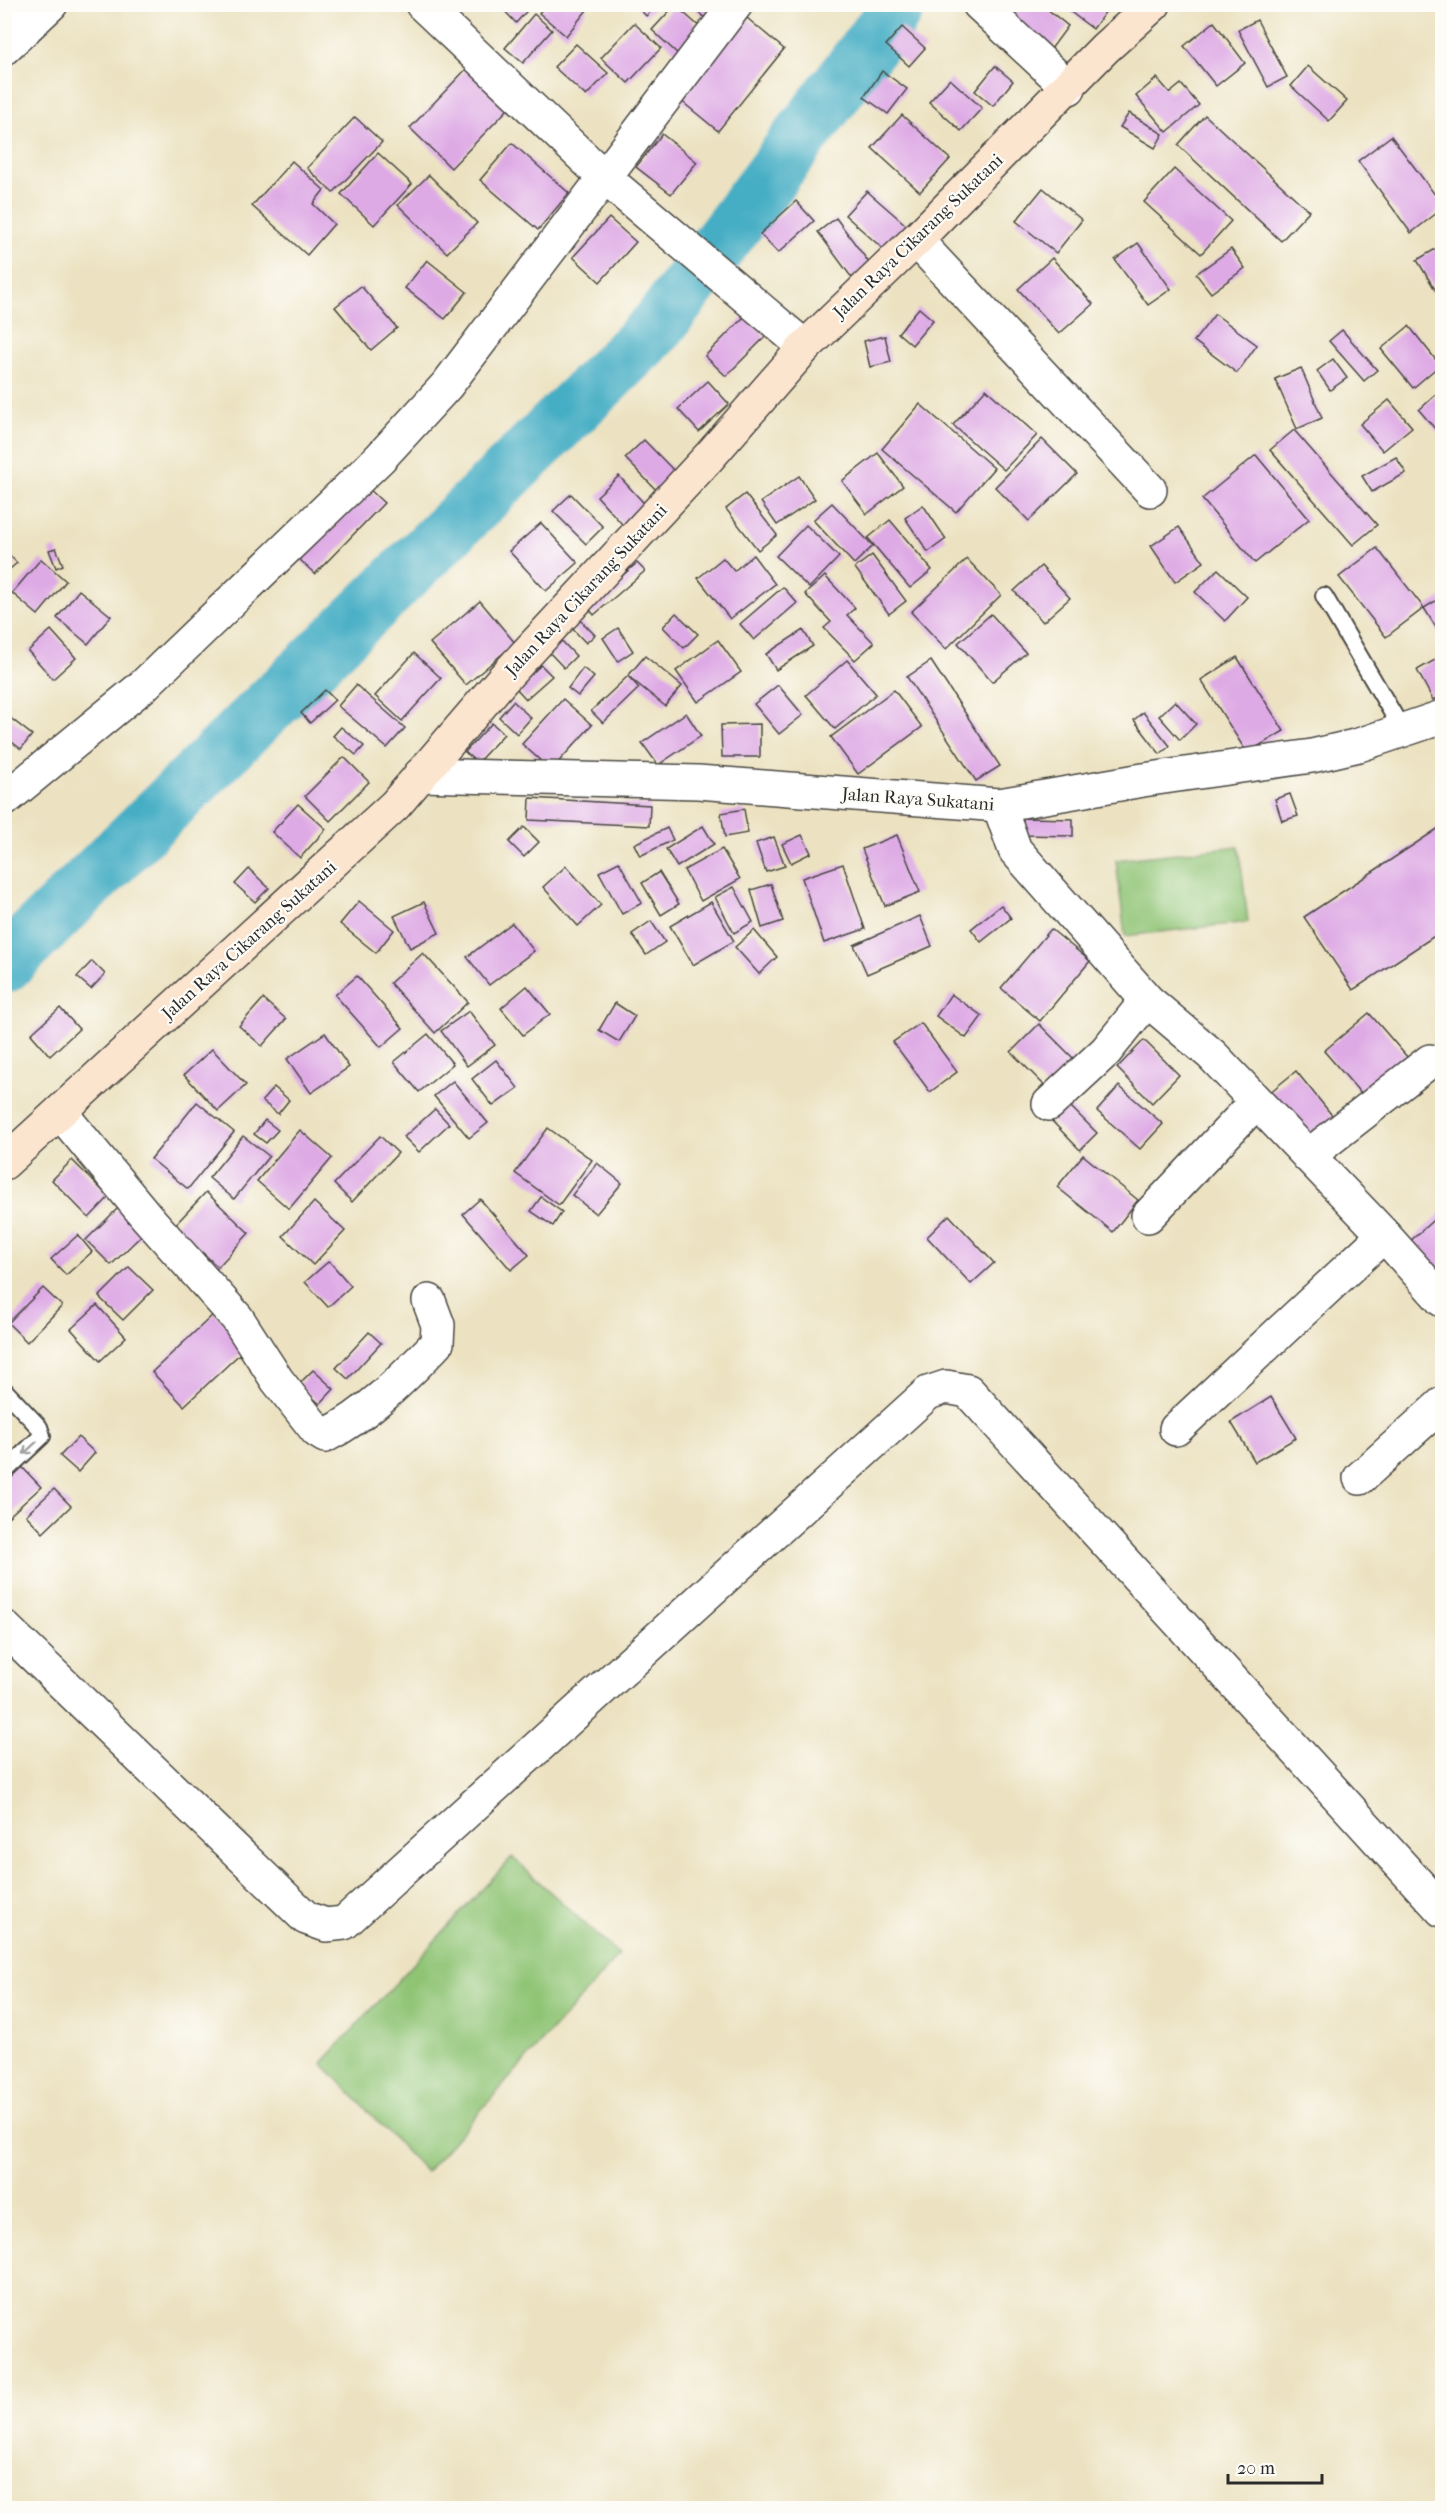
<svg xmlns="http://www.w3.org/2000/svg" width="1447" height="2513" viewBox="0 0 1447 2513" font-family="'IM FELL French Canon',serif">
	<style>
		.green { fill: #8fc475; stroke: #5d7850; stroke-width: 1.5 }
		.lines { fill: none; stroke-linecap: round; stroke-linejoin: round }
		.river { stroke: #44adc4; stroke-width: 57 }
		.building { fill: #deaae5 }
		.service-casing { stroke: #484642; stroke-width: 20 }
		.minor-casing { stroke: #484642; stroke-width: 36 }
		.tertiary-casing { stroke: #484642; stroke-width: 36 }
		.secondary-casing { stroke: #484642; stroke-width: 36 }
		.service { stroke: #fff; stroke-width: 16 }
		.minor { stroke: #fff; stroke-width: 33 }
		.tertiary { stroke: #fff; stroke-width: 33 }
		.secondary { stroke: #fce5cf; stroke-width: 33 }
		.oneway { stroke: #a0a0a0 }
		.labels { text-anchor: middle; stroke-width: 4.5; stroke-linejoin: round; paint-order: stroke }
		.street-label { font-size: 18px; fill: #2b2b2b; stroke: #fdfcf7 }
	</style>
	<rect width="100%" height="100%" fill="#fdfcf7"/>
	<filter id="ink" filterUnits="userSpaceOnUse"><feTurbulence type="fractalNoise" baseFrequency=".0167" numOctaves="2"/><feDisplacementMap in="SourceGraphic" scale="12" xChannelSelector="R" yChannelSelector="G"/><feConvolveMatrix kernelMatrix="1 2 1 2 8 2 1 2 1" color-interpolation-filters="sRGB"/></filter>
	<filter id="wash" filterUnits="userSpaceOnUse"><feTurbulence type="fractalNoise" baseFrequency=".008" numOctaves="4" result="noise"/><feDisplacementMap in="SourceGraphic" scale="24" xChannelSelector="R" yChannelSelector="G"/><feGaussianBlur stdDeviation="1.35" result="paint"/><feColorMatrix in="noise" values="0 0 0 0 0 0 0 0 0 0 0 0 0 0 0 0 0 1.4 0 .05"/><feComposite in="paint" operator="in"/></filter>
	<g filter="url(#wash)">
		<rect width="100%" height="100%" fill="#ece2c1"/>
		<g class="green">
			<polygon points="1239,846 1248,922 1125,936 1116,860"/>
			<polygon points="512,1857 619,1955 426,2172 322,2063"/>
		</g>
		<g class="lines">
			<polyline class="river" points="4,965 657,327 886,24 897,4"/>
		</g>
		<g id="blocks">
			<g class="building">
				<polygon points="498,4 533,4 516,23"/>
				<polygon points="546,4 581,4 587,10 566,36 539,13"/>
				<polygon points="635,4 658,4 646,16"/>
				<polygon points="689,4 719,4 706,19"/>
				<polygon points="1011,4 1041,4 1068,26 1051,49 1004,13"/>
				<polygon points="1060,4 1111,4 1093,29"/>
				<polygon points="675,5 702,29 679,55 652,30"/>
				<polygon points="741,13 784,49 718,131 674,95"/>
				<polygon points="534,14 552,30 523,63 505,48"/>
				<polygon points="1257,20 1287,77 1268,87 1238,30"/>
				<polygon points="1214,22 1245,63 1216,86 1184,46"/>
				<polygon points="634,23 661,48 628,83 601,58"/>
				<polygon points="902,27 925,48 909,66 886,45"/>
				<polygon points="576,44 608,73 586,96 554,67"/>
				<polygon points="470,65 512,105 451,168 410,128"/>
				<polygon points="995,66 1013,81 993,106 975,91"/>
				<polygon points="1308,66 1347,101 1329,121 1291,86"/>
				<polygon points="882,71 907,89 888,114 864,97"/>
				<polygon points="1157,78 1170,93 1181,84 1199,105 1167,132 1136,96"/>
				<polygon points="950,79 982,108 961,131 929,102"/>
				<polygon points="1129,113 1163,134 1155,148 1120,127"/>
				<polygon points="902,115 950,159 920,192 872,148"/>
				<polygon points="1205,115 1309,211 1281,241 1178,145"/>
				<polygon points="355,117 382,142 333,193 307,168"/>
				<polygon points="662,134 697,162 671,194 636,167"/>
				<polygon points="1391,136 1442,204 1442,209 1411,233 1358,161"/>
				<polygon points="512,143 569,193 538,230 480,180"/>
				<polygon points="378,153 412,184 374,225 341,194"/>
				<polygon points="292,161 324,190 313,204 334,224 307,255 252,206"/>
				<polygon points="1174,169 1231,221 1201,254 1144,202"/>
				<polygon points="429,175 477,223 447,253 398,205"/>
				<polygon points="1043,188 1082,220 1056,253 1016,221"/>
				<polygon points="867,191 913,231 891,256 845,215"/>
				<polygon points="796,201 814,221 778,253 760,234"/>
				<polygon points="609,218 636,242 600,282 573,257"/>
				<polygon points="836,218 870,264 852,278 818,232"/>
				<polygon points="1138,243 1171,289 1148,305 1115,260"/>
				<polygon points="1442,245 1442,301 1417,260"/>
				<polygon points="1231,249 1245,268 1211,293 1196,274"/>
				<polygon points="1052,258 1093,304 1059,334 1018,289"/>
				<polygon points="427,260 467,292 445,319 405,288"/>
				<polygon points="361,286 397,328 371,350 335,307"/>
				<polygon points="919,308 933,320 912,345 898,333"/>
				<polygon points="1215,314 1257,345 1237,373 1194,341"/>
				<polygon points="745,316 766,336 726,376 705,356"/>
				<polygon points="1409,326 1440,365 1413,388 1381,349"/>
				<polygon points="1342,330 1377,370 1364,381 1329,341"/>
				<polygon points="885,336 891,362 870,367 864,341"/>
				<polygon points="1333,359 1347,378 1330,390 1317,371"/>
				<polygon points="1301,368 1322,418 1297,429 1275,379"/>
				<polygon points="708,381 729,404 699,432 678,409"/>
				<polygon points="986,389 1037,435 1004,470 953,425"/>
				<polygon points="1442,389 1442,437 1419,410"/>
				<polygon points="1389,400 1412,427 1383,451 1360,424"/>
				<polygon points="920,404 994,468 956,512 882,449"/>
				<polygon points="1294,430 1377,525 1353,545 1270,450"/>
				<polygon points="1042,439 1077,474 1029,521 995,487"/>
				<polygon points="644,440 682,479 664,498 625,458"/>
				<polygon points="878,453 903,486 867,514 842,481"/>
				<polygon points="1256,455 1309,519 1255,563 1202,499"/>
				<polygon points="1396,457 1406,473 1372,492 1362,476"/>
				<polygon points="619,476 652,512 629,532 597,496"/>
				<polygon points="799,476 815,499 777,525 761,502"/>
				<polygon points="367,487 384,503 315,574 298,558"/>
				<polygon points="571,494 603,527 586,544 553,511"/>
				<polygon points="745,494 777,535 758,550 726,509"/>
				<polygon points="832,503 873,546 854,564 813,520"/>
				<polygon points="923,505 946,539 928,552 905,518"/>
				<polygon points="890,520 932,570 910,588 868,538"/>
				<polygon points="541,523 578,563 546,591 509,551"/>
				<polygon points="806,525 839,557 809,588 776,556"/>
				<polygon points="1179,527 1204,562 1175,582 1151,546"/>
				<polygon points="56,548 63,565 56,568 49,550"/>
				<polygon points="1377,548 1424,608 1386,637 1339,577"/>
				<polygon points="4,549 17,563 4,574"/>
				<polygon points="753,555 775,584 730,619 698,578 723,558 734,571"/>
				<polygon points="872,555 906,601 889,614 855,568"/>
				<polygon points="41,559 66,581 38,615 12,593"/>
				<polygon points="967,559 1001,595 946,649 911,612"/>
				<polygon points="637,563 645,571 594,615 587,606"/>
				<polygon points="1041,566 1070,598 1043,622 1014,591"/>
				<polygon points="1218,569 1247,597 1225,621 1195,592"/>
				<polygon points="825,576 855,608 847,615 874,643 855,660 824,628 831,622 805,594"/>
				<polygon points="783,587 797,603 754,640 740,624"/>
				<polygon points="79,590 111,616 88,644 57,618"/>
				<polygon points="1442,597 1442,632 1440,634 1424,608"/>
				<polygon points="480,601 515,643 466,685 430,643"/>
				<polygon points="676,613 698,634 684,648 663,627"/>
				<polygon points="991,614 1026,653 992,682 958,643"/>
				<polygon points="576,616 595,635 586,643 568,624"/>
				<polygon points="618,628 633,651 618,661 603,638"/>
				<polygon points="51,630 76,658 53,679 28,651"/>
				<polygon points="803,630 813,646 776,670 766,654"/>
				<polygon points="560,639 576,656 564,668 548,651"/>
				<polygon points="718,640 741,672 698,702 676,671"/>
				<polygon points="414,653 441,678 402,721 375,696"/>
				<polygon points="645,656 682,686 665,706 628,676"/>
				<polygon points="1442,656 1442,695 1433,700 1417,670"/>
				<polygon points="1237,657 1284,731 1247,753 1201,680"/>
				<polygon points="847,660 876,694 835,729 806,695"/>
				<polygon points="931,661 1000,766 976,781 907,677"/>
				<polygon points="541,665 552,676 526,699 516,688"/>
				<polygon points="583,668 594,677 578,696 568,688"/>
				<polygon points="628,676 639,688 603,723 591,711"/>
				<polygon points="356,685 405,728 387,748 338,706"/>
				<polygon points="778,685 803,715 779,734 754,704"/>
				<polygon points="325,690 335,700 310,723 301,713"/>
				<polygon points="894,690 922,727 858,774 831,737"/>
				<polygon points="563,699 592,725 551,770 522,744"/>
				<polygon points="513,701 531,718 517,734 499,717"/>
				<polygon points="1175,701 1196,724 1180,740 1159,716"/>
				<polygon points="1143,712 1170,746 1160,754 1134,720"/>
				<polygon points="4,713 32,735 21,749 4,736"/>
				<polygon points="686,713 701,736 658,765 642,743"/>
				<polygon points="492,723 504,734 477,763 465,752"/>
				<polygon points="760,724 760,757 722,757 721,725"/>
				<polygon points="341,727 364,746 356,755 333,736"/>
				<polygon points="344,757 369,782 330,821 305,796"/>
				<polygon points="1290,794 1298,816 1282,821 1275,799"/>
				<polygon points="530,798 650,805 649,826 529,820"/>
				<polygon points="298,804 326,829 300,858 272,832"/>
				<polygon points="744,809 748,833 725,837 721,813"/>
				<polygon points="1023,818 1073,819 1073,836 1023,835"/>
				<polygon points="703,826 714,844 677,867 666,849"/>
				<polygon points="1442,826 1442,931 1353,990 1304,917"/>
				<polygon points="524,827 539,842 524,857 509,842"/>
				<polygon points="667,828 673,840 640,856 634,844"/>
				<polygon points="802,835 811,853 791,863 782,844"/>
				<polygon points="897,835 920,892 885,906 862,849"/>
				<polygon points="774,837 785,866 766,872 756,843"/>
				<polygon points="722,849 740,879 701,901 684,870"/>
				<polygon points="619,862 642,903 622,914 599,872"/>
				<polygon points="843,864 865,929 824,943 802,878"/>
				<polygon points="566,866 601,905 578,926 543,887"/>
				<polygon points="249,869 269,888 255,902 235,884"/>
				<polygon points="659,872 679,904 661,915 642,883"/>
				<polygon points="771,884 783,921 762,928 751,890"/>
				<polygon points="734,887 753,922 734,933 715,897"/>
				<polygon points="359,901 394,930 376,953 340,924"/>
				<polygon points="424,902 439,933 410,948 394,916"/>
				<polygon points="711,902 734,941 693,965 670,926"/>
				<polygon points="1001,905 1011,918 981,942 971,929"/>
				<polygon points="920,916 932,946 867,974 854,945"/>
				<polygon points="651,921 665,942 646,955 632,934"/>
				<polygon points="512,923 534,951 489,985 467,957"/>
				<polygon points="1051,929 1090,961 1040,1021 1001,988"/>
				<polygon points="754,930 777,957 759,974 735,947"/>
				<polygon points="423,953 468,1002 435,1033 390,983"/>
				<polygon points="92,961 105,974 91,989 77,977"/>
				<polygon points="357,976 403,1028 381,1047 335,995"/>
				<polygon points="527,986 550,1014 523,1035 501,1008"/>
				<polygon points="951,994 982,1016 966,1038 936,1016"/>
				<polygon points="263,999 286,1019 262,1046 239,1026"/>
				<polygon points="615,1003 635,1016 619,1042 599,1030"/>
				<polygon points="60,1008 79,1029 50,1056 31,1034"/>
				<polygon points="469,1011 495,1045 467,1066 441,1031"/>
				<polygon points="1369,1013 1408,1058 1363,1096 1324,1051"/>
				<polygon points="921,1023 957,1072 930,1092 893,1042"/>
				<polygon points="1039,1024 1074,1059 1046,1087 1011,1052"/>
				<polygon points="325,1033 349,1067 311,1093 287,1059"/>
				<polygon points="428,1034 453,1064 419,1092 394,1062"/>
				<polygon points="1144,1040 1179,1075 1152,1103 1117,1068"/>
				<polygon points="212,1049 246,1085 218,1111 184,1075"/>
				<polygon points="496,1060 518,1088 493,1106 472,1079"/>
				<polygon points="1296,1071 1335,1119 1308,1142 1269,1093"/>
				<polygon points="453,1081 488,1123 469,1138 434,1096"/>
				<polygon points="1119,1086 1163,1124 1140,1149 1097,1111"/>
				<polygon points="274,1087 289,1100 278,1114 262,1101"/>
				<polygon points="197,1102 234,1132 188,1189 151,1159"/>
				<polygon points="1066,1102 1097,1133 1080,1150 1049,1118"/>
				<polygon points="435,1109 449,1124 419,1152 404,1137"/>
				<polygon points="265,1120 278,1130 266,1143 254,1134"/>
				<polygon points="548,1128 592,1160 559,1205 515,1173"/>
				<polygon points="300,1130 332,1158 289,1209 257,1181"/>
				<polygon points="243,1136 269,1156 234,1199 209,1178"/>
				<polygon points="380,1136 398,1153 352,1202 334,1184"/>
				<polygon points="1083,1155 1138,1200 1113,1232 1057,1187"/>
				<polygon points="72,1160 109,1197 89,1218 52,1180"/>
				<polygon points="597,1163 622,1183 596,1214 572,1195"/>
				<polygon points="206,1192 249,1233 218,1267 174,1226"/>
				<polygon points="541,1197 562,1212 553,1226 531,1211"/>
				<polygon points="480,1199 529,1255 511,1270 463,1214"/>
				<polygon points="314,1202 345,1231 313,1265 283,1236"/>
				<polygon points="118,1208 143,1234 111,1265 86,1240"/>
				<polygon points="1442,1212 1442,1282 1407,1244"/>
				<polygon points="949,1215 994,1263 971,1284 927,1237"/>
				<polygon points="78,1235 92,1252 66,1275 51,1259"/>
				<polygon points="329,1261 351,1286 328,1307 305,1282"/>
				<polygon points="129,1267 153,1290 123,1320 99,1297"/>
				<polygon points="43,1288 62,1306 27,1342 8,1323"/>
				<polygon points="97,1305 126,1337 100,1361 71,1329"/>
				<polygon points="215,1313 247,1347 184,1406 152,1372"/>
				<polygon points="369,1332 381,1343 348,1379 336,1368"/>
				<polygon points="313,1370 334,1389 320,1404 298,1385"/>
				<polygon points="1271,1397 1296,1438 1255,1462 1231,1422"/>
				<polygon points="78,1437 95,1453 78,1472 60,1456"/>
				<polygon points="4,1448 41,1487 6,1519 4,1517"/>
				<polygon points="54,1489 71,1506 43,1533 26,1515"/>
			</g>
		</g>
	</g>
	<g filter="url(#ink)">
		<use href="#blocks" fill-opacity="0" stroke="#484642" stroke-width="1.5"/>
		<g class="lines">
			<defs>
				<g id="service">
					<polyline points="1324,596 1403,731"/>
					<polyline points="4,1390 39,1427 42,1436 4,1472"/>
				</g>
				<g id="minor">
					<polyline points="422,4 604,177 805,347"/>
					<polyline points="979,4 1069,88"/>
					<polyline points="4,9 24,30"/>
					<polyline points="4,48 51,4"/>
					<polyline points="916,240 1150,490"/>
					<polyline points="4,800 143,686 380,458 447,385 736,4"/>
					<polyline points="999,805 1015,850 1147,1000 1212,1055 1384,1235 1442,1300"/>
					<polyline points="1049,1104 1106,1051 1147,1000"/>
					<path d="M60 1112 146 1216 237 1318 277 1380 317 1431 325 1436C367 1415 405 1377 437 1343L438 1325 429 1301"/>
					<polyline points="1308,1156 1430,1061"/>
					<polyline points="1148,1216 1256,1102"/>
					<polyline points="1176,1429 1384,1235"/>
					<polyline points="1360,1478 1442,1404"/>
					<polyline points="4,1627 306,1918 326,1925 344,1923 928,1393 946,1387 968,1391 1442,1910"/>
				</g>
				<polyline id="tertiary" points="420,775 698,782 999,805 1143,780 1312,756 1359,745 1442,717"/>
				<polyline id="secondary" points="4,1163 395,805 502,680 709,457 805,347 916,240 1105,48 1154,4"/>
			</defs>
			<use href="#service" class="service-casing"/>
			<use href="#minor" class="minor-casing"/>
			<use href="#tertiary" class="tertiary-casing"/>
			<use href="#secondary" class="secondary-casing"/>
			<use href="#service" class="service"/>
			<use href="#minor" class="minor"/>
			<use href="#tertiary" class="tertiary"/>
			<use href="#secondary" class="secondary"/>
		</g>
		<defs><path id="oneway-shaft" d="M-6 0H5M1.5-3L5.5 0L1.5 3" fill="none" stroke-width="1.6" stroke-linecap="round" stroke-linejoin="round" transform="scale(1.5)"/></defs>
		<use class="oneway" href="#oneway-shaft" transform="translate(30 1448) rotate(137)"/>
	</g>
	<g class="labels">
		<g class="street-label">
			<text transform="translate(918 236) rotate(-44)" y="6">Jalan Raya Cikarang Sukatani</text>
			<text transform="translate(586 590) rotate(-47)" y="6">Jalan Raya Cikarang Sukatani</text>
			<text transform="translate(918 799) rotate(4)" y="6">Jalan Raya Sukatani</text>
			<text transform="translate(249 940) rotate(-42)" y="6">Jalan Raya Cikarang Sukatani</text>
		</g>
	</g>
	<rect width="1447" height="2513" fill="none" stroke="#fdfcf7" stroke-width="24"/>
	<path d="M1228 2474v9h94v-9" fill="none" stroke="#2b2b2b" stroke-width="3"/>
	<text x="1237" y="2474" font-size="18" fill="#2b2b2b" stroke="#fdfcf7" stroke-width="4.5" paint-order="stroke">20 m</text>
</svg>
